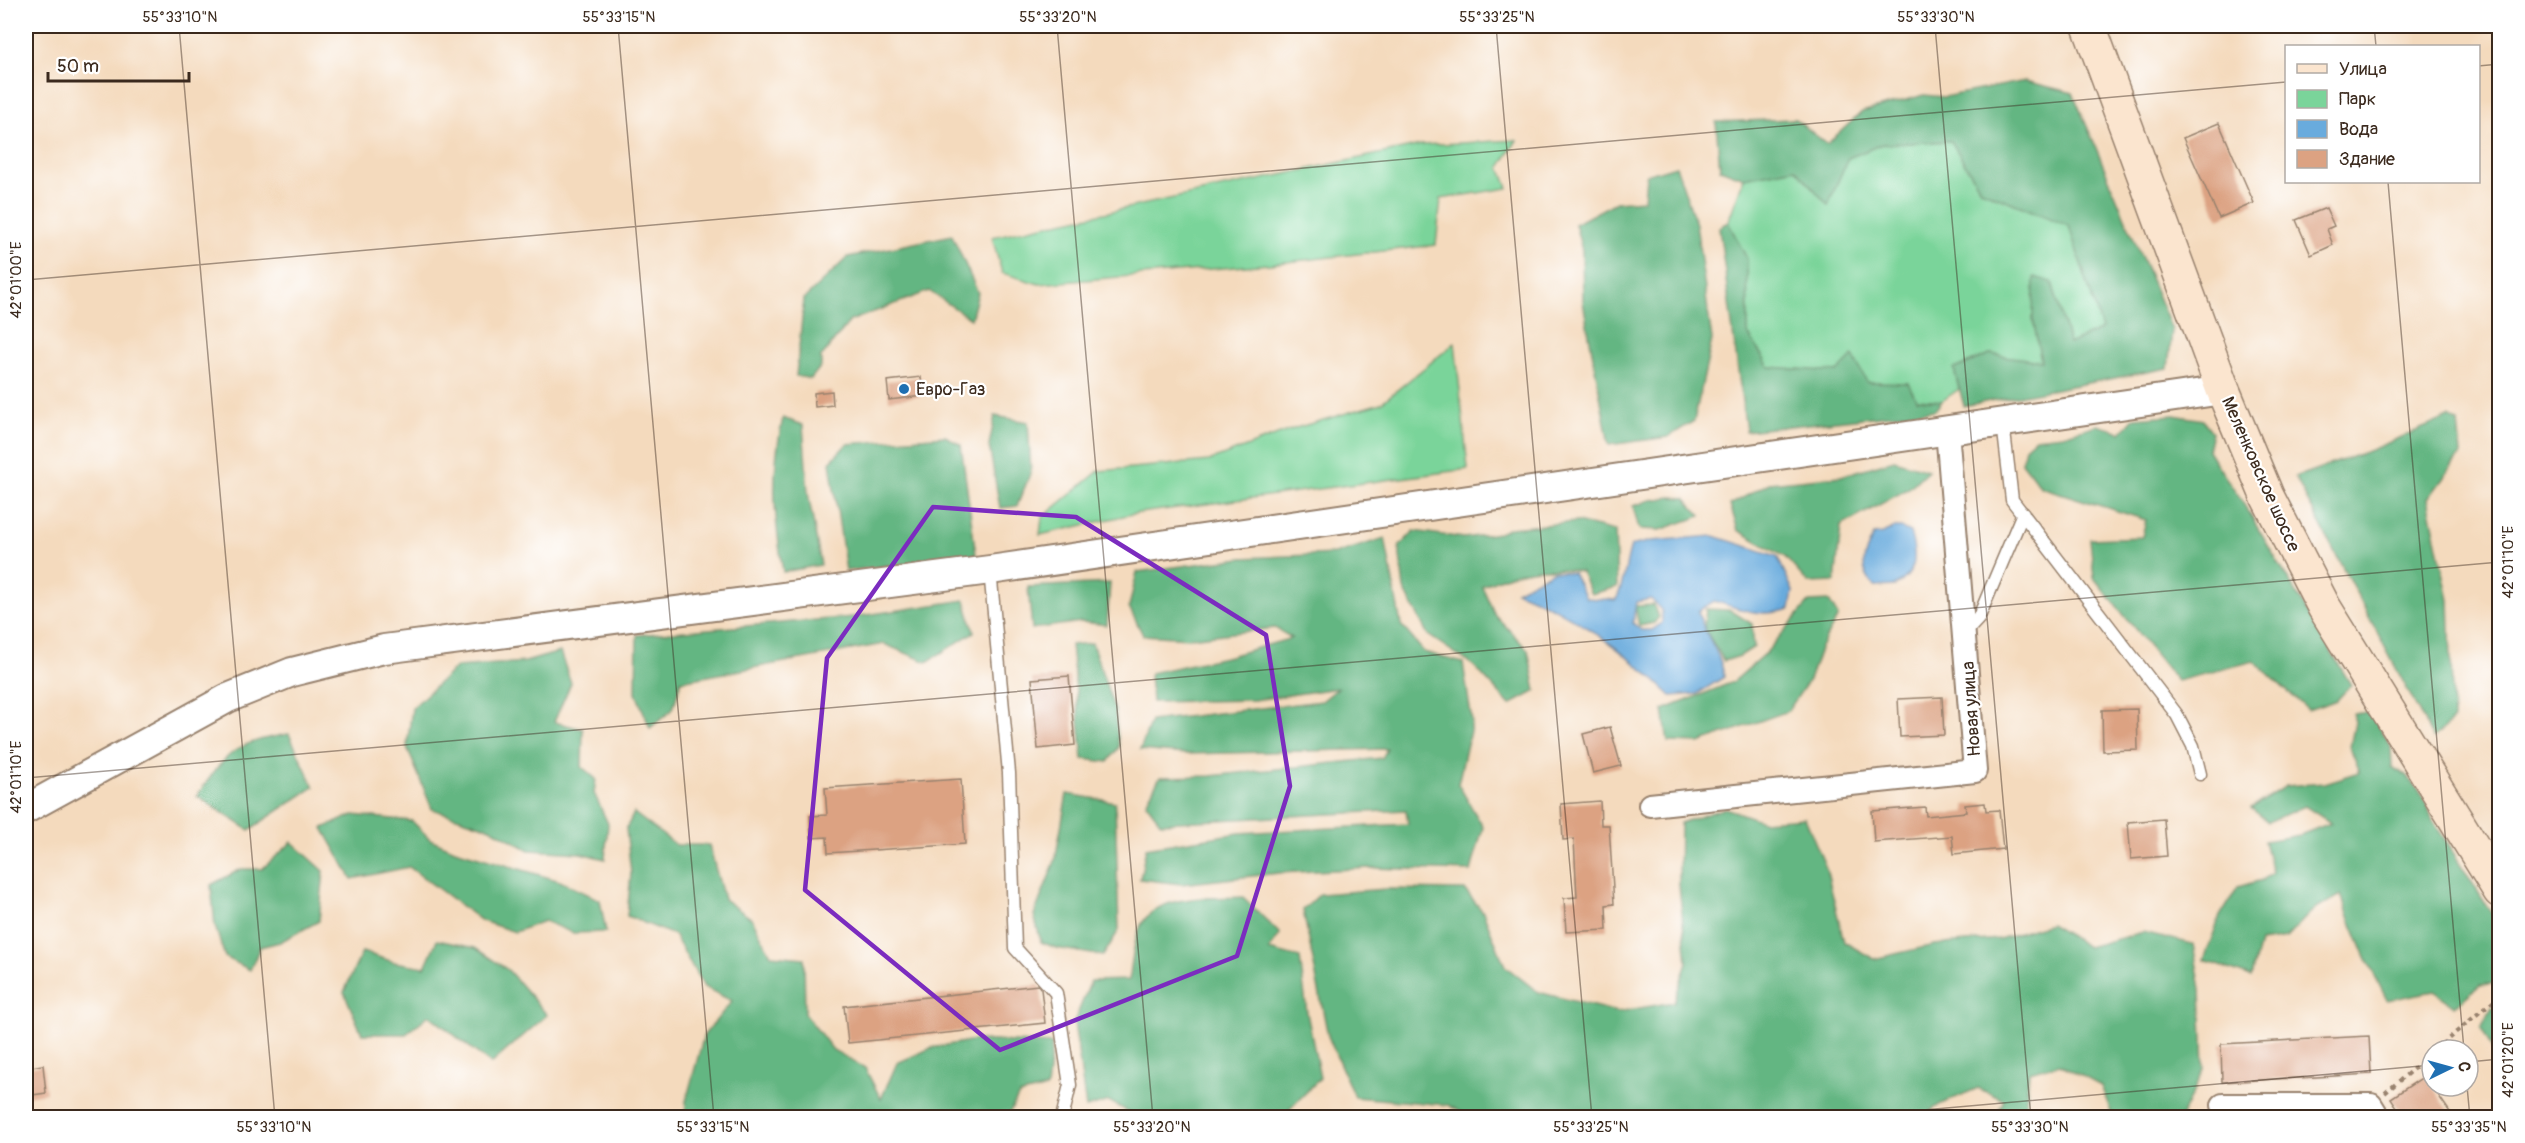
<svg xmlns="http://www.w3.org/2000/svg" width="2525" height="1143" viewBox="0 0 2525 1143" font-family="Pangolin,sans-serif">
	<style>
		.green { fill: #7ad49a; stroke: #5a7f5c; stroke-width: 1.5 }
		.forest { fill: #63b682; stroke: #4f7050; stroke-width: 1.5 }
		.water { fill: #69abdd; stroke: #526a7e; stroke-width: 1.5; fill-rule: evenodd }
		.building { fill: #dca282 }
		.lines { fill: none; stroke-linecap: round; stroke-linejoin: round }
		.service-casing { stroke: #98826e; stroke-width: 15 }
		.minor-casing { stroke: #98826e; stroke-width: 26 }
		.tertiary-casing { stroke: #98826e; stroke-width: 32 }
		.secondary-casing { stroke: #98826e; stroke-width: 36 }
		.path { stroke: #98826e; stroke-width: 4; stroke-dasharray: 4.5 4.5; stroke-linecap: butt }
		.service { stroke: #fff; stroke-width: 12 }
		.minor { stroke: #fff; stroke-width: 22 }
		.tertiary { stroke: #fff; stroke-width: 28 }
		.secondary { stroke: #fbe5cf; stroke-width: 33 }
		.marked { fill: none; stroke: #7b2cbf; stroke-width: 4.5; stroke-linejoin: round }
		.ticks { fill: none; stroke: #3b2a1e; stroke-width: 1.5; stroke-opacity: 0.45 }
		.poi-dot { fill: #1f6fb2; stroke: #fff; stroke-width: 2 }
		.labels { text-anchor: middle; stroke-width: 4.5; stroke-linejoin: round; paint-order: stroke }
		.poi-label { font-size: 18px; fill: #3b2a1e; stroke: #fff; text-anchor: start }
		.street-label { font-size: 18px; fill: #3b2a1e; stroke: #fff }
		.neatline { fill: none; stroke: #3b2a1e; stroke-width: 2 }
		.ticks-label { font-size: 15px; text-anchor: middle; fill: #3b2a1e }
	</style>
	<rect width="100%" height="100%" fill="#fff"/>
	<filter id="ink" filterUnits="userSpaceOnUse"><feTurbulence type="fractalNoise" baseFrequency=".0167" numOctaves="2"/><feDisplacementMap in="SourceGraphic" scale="12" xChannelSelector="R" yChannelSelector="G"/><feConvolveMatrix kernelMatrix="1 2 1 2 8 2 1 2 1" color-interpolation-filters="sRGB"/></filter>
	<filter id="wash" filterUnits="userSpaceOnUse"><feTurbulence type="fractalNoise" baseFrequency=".008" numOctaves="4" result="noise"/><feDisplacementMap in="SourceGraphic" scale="24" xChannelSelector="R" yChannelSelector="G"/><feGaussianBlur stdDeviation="1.35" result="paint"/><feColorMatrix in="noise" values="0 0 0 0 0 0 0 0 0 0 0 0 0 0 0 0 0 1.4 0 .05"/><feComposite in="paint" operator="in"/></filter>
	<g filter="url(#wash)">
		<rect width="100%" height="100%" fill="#f4dabd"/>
		<g class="green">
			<polygon points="1517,140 1500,167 1508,188 1441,199 1436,245 1269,264 1039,284 1002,273 992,237 1421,145"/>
			<polygon points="1951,141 1981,190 2069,226 2102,329 2069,344 2052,282 2033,318 2041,362 1990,354 1954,369 1959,389 1942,401 1916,399 1908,383 1867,382 1837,372 1769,367 1748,334 1747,259 1728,222 1744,178 1848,158 1882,144"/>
			<polygon points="1455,343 1468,469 1132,514 1040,535 1042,518 1099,471 1209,461 1296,428 1381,403"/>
		</g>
		<g class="forest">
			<polygon points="2025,81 2073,93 2172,330 2168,368 1964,406 1954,369 1990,354 2041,361 2033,318 2034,277 2052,282 2069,344 2102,329 2069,226 1981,190 1951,141 1882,144 1848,158 1828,205 1795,168 1744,178 1720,169 1716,122 1795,119 1827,144 1862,112 1924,95 1944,97"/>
			<polygon points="1676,166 1696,224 1712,340 1694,421 1668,437 1609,445 1583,302 1582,250 1575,224 1616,202 1644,200 1646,175"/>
			<polygon points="1728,222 1747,259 1748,334 1769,367 1837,372 1853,356 1867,382 1908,383 1916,399 1942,401 1935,410 1746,431 1719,227"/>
			<polygon points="952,235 978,293 971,319 929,291 850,321 821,357 821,366 811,379 796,376 804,299 848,257"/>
			<path d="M2174 415 2203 420 2212 432 2208 450C2224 477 2243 500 2257 527L2351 685 2337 700 2308 710 2254 661 2177 681 2094 578 2090 539 2142 537 2146 520 2041 487 2022 462 2025 447 2035 438 2063 435 2097 425 2121 432 2134 418Z"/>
			<polygon points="995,416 1028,422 1031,472 1017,506 1000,508 989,445"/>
			<polygon points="2449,417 2458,423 2461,454 2428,499 2449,600 2453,720 2433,738 2295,477 2366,452"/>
			<path d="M783 418 803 425 808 493 821 565 783 572C774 515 770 475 783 418Z"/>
			<polygon points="945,436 961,445 976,555 846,571 830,462 847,444"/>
			<polygon points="1894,460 1928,470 1908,489 1841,526 1835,582 1808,583 1785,557 1738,530 1730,505 1769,483 1841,476"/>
			<polygon points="1672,497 1685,498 1701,516 1660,530 1639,529 1633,506 1651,500"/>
			<path d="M1577 522 1615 531 1617 587 1591 594 1581 572C1541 565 1519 569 1482 586L1495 615 1528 650 1536 691 1510 705 1474 666 1428 635 1404 589 1399 547 1414 531 1464 538 1499 533 1510 528Z"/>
			<polygon points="1385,538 1401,625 1424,652 1463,663 1472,722 1458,784 1483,827 1471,871 1371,868 1279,873 1181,884 1140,879 1146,848 1239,833 1408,824 1406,810 1161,823 1146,803 1160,777 1210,776 1382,758 1387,749 1186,754 1140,750 1151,721 1322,701 1338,688 1254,700 1152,702 1150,673 1230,656 1292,638 1275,628 1189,638 1143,635 1129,607 1137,572 1242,558 1335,554"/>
			<polygon points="1110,583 1107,625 1081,622 1032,629 1028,587"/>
			<polygon points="965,600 974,632 927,662 884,644 681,681 673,709 650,728 636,693 637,635 853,617"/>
			<polygon points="1829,601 1838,616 1821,647 1809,680 1788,711 1699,743 1668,742 1663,710 1733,682 1765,654 1809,602"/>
			<polygon points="1653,605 1659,617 1654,623 1639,626 1635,606"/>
			<polygon points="1706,609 1730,610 1752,624 1754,647 1740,656 1724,661 1704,628"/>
			<polygon points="1092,643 1115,711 1119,747 1108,762 1083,759 1071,645"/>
			<polygon points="560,652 571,683 554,722 583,729 582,767 596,779 594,793 608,824 605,859 580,853 529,850 490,828 432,809 407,747 412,708 456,667 525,662"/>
			<path d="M2370 712 2391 747 2392 767C2414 778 2425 798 2433 821L2499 925 2500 979 2497 983 2480 985 2455 1006 2434 991 2387 1000C2369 966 2354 932 2341 895L2311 912 2286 938 2260 942 2251 977 2204 960 2220 916 2238 887 2262 880 2272 872 2264 841 2300 835 2331 823 2305 806 2268 822 2251 808 2286 786 2325 783 2360 772 2350 747 2355 722 2353 714Z"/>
			<path d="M289 734 314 787 249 830 197 796C228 751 234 743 289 734Z"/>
			<polygon points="1067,794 1115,802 1119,930 1103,956 1056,948 1041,942 1034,915 1055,861"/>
			<polygon points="1725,808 1762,821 1805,818 1826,868 1844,942 1874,959 1934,945 1999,939 2050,924 2088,947 2143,932 2193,944 2201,989 2204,1069 2181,1117 2113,1117 2101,1086 2060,1064 2029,1072 2025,1112 2021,1117 1995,1117 2004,1100 1978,1088 1941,1104 1926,1114 1928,1117 1470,1117 1448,1105 1354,1097 1328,1036 1303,910 1320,894 1386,889 1465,890 1483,912 1505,966 1538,992 1617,1012 1674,1002 1687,962 1679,885 1680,823"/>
			<polygon points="634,813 676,845 709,845 724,899 752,919 771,955 804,958 805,1014 833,1050 865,1068 881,1099 897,1063 931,1048 975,1040 1052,1044 1047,1088 1019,1095 1007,1117 685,1117 686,1101 704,1035 732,1001 704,987 674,935 627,916 631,873 626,829"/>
			<polygon points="353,815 412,821 430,839 455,850 560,881 600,900 606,932 573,933 544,921 515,932 482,921 409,867 352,879 323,828"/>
			<polygon points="292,842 324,871 319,921 280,942 260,947 250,970 225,957 215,926 211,885 241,869 262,869"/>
			<path d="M1243 897 1280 934 1269 950 1300 958 1307 1013 1320 1078 1282 1117H1138L1109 1101 1086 1108 1074 1022 1091 981 1129 980C1132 964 1133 945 1139 930 1153 892 1210 899 1243 897Z"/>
			<polygon points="437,940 475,948 508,970 547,1015 491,1064 429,1015 406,1034 362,1034 344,992 362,952 394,962 425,967"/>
			<polygon points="2491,1008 2499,1008 2499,1062 2481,1028"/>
		</g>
		<g class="water">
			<path d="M1893 528H1901L1910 532C1917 556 1918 572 1895 586L1875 587C1858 570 1863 554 1874 535L1883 534Z"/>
			<path d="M1714 536 1777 556 1793 591 1790 609C1760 618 1743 610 1714 601L1698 611C1703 634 1722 653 1724 677L1697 694 1671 696C1625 650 1576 615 1516 591L1553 571 1573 573 1586 598 1616 600C1625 582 1625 565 1631 546L1651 541ZM1651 599 1662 611V623L1652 630H1641L1633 623 1636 602Z"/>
		</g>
		<g id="blocks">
			<g class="building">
				<polygon points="2219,123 2254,203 2219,218 2183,138"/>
				<polygon points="2326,208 2334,226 2327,229 2333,245 2311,255 2296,220"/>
				<polygon points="921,377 923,396 889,400 887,381"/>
				<polygon points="832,391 833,405 815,407 814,393"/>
				<polygon points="1069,676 1075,745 1038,749 1032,679"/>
				<polygon points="1942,697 1944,735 1900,737 1898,699"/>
				<polygon points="2137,709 2138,750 2103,751 2102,710"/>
				<polygon points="1610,727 1621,766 1593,773 1583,734"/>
				<polygon points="961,779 965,844 828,853 827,837 811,838 810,816 827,815 825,788"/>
				<polygon points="1600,801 1601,825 1609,825 1614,904 1606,905 1607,930 1566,932 1564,898 1577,897 1574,839 1563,840 1561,804"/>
				<polygon points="1985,803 1986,811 1999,810 2003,849 1954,854 1952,836 1874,842 1872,811 1925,807 1926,816 1966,812 1965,805"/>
				<polygon points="2164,819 2167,856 2131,859 2128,822"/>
				<polygon points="1038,985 1041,989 1045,1023 848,1043 844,1006"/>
				<polygon points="2369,1036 2371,1074 2222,1082 2221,1044"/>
				<polygon points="43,1065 46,1093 26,1096 26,1068"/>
				<polygon points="2426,1075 2432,1086 2454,1118 2404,1118 2391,1098"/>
			</g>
		</g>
	</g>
	<g filter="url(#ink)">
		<use href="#blocks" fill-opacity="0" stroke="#98826e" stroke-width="1.5"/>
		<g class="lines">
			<defs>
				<g id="service">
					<polyline points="2003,423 2012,500 2177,715 2193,746 2200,774"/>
					<polyline points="990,570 1009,773 1015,948 1056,993 1070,1085 1062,1118"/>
					<polyline points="1965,633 1978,619 2023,513"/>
				</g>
				<g id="minor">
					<polyline points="1650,805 1975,771 1947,430"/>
					<polyline points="2223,1105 2371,1105 2379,1118"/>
				</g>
				<polyline id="tertiary" points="26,809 228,698 292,672 384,649 990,570 2223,390"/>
				<polyline id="secondary" points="2089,26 2223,390 2267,496 2324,607 2500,891"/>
			</defs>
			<use href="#service" class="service-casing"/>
			<use href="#minor" class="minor-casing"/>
			<use href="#tertiary" class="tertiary-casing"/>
			<use href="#secondary" class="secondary-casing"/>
			<g class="path">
				<polyline points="2435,1050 2500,995"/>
				<polyline points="2385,1093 2432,1053"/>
			</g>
			<use href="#service" class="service"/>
			<use href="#minor" class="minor"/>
			<use href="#tertiary" class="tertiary"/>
			<use href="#secondary" class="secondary"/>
		</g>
	</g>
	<path class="marked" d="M933 507 1076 517 1266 635 1290 786 1237 956 1000 1050 805 890 827 658Z"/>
	<path class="ticks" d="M179 26 275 1118M618 26 714 1118M1057 26 1153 1118M1496 26 1592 1118M1935 26 2031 1118M2374 26 2376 46M2478 66 2500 64M2388 182 2464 1050M26 280 2286 82M26 778 2500 562M2468 1062 2500 1059M2467 1086 2470 1118M1833 1118 2432 1065"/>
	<circle class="poi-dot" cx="904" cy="389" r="6"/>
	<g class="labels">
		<g class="poi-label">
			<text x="916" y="395">Евро-Газ</text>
		</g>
		<g class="street-label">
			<text transform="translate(2261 474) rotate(66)" y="6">Меленковское шоссе</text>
			<text transform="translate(1971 709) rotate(-94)" y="6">Новая улица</text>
		</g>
	</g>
	<rect width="2525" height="1143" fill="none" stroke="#fff" stroke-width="66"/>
	<rect x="2285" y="45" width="195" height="138" fill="#ffffff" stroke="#b1aaa5" stroke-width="1.5"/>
	<rect x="2297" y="64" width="30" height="9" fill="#fbe5cf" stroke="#b1aaa5" stroke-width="1.5"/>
	<text x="2339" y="75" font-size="18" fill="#3b2a1e">Улица</text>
	<rect x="2297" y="90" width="30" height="18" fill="#7ad49a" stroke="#b1aaa5" stroke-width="1.5"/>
	<text x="2339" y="105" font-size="18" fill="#3b2a1e">Парк</text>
	<rect x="2297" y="120" width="30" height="18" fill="#69abdd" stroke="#b1aaa5" stroke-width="1.5"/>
	<text x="2339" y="135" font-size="18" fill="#3b2a1e">Вода</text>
	<rect x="2297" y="150" width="30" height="18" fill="#dca282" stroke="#b1aaa5" stroke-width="1.5"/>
	<text x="2339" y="165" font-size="18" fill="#3b2a1e">Здание</text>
	<g transform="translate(2450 1068) rotate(85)"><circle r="28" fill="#ffffff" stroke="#b1aaa5" stroke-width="1.5"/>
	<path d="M0-4.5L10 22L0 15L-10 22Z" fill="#1f6fb2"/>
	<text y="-9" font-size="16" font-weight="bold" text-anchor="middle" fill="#3b2a1e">С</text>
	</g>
	<path d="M48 72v9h141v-9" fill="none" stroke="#3b2a1e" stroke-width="3"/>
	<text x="57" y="72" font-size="18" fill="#3b2a1e" stroke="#ffffff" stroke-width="4.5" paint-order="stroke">50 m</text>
	<rect x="33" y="33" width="2459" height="1077" class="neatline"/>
	<g class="ticks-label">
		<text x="180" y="22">55°33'10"N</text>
		<text x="619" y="22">55°33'15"N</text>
		<text x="1058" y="22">55°33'20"N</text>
		<text x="1497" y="22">55°33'25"N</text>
		<text x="1936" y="22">55°33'30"N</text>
		<text transform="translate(16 280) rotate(-90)" y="5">42°01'00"E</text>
		<text transform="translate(2508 562) rotate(-90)" y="5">42°01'10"E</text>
		<text transform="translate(16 777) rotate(-90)" y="5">42°01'10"E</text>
		<text transform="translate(2508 1060) rotate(-90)" y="5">42°01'20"E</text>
		<text x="274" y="1132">55°33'10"N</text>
		<text x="713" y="1132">55°33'15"N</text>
		<text x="1152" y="1132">55°33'20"N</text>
		<text x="1591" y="1132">55°33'25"N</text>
		<text x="2030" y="1132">55°33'30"N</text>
		<text x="2469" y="1132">55°33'35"N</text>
	</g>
</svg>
